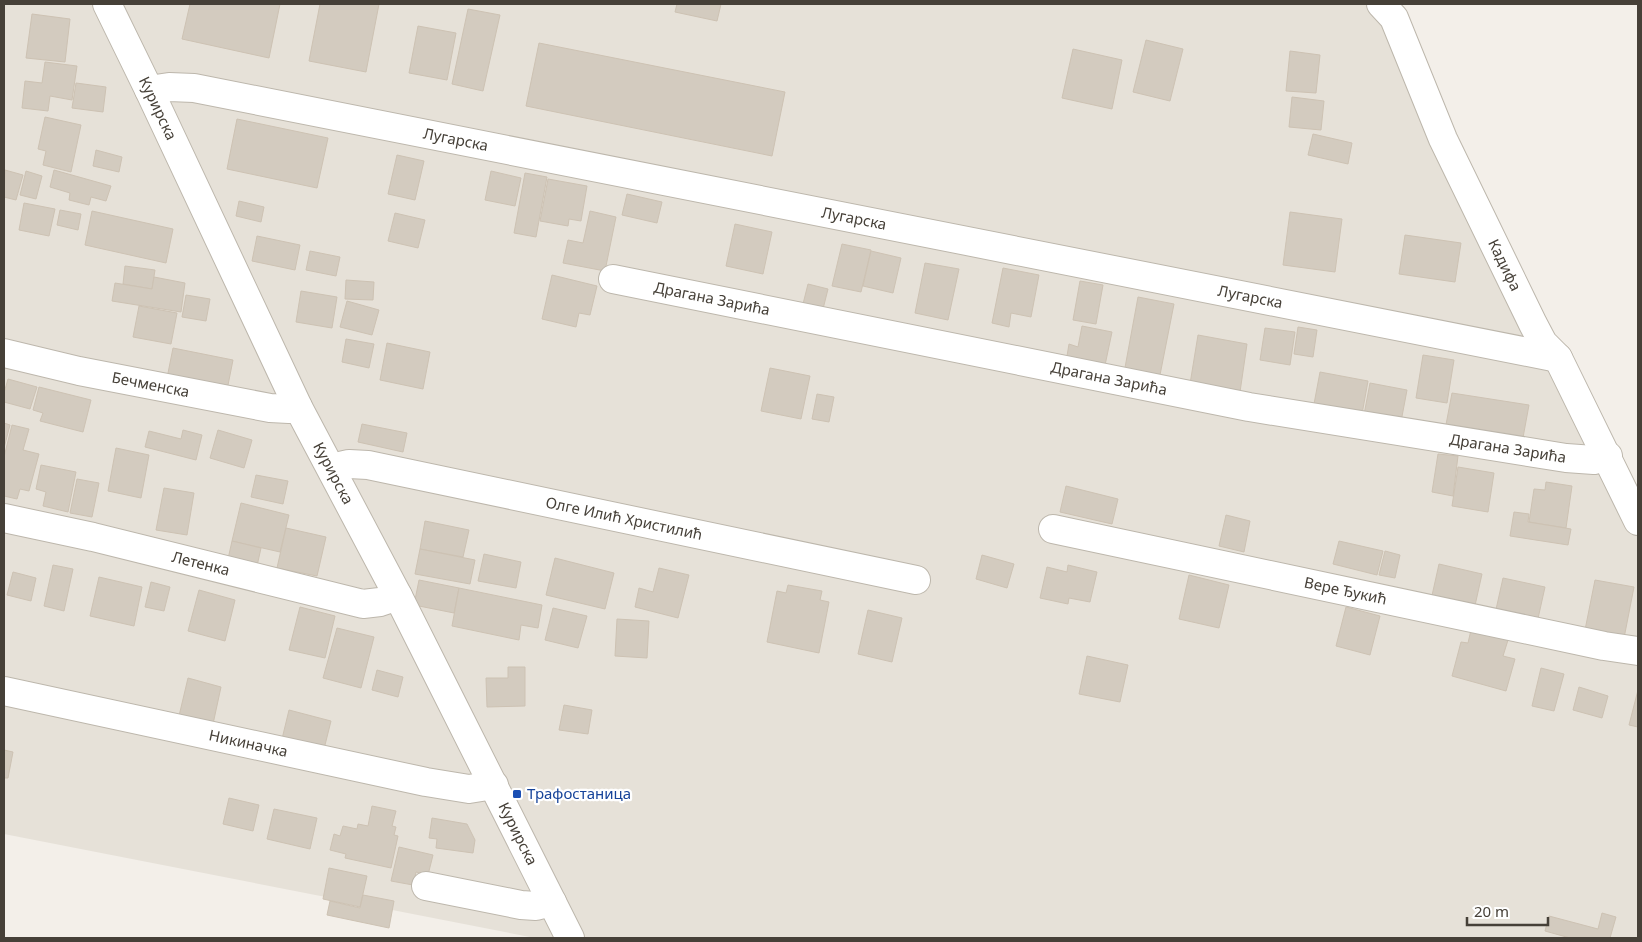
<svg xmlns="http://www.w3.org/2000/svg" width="1642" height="942" viewBox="0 0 1642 942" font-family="'Noto Sans',sans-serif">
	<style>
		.residential { fill: #e6e1d8 }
		.building { fill: #d3cbbf; stroke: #cdc2b3 }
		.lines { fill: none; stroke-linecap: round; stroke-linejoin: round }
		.minor-casing { stroke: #bdb7ac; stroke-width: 30 }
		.minor { stroke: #fff; stroke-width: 28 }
		.transit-dot { fill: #1a4fb4; stroke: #fff; stroke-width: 2 }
		.labels { text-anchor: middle; stroke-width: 4.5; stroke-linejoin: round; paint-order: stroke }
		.street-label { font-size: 15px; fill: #464038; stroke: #fff }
		.transit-label { font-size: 15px; fill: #164399; stroke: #fff; text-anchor: start }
	</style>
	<rect width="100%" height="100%" fill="#f3efe9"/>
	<polygon class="residential" points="4,4 1386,4 1638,513 1638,938 535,938 4,834"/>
	<g class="building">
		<polygon points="190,4 280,4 269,58 182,39"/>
		<polygon points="320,4 379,4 366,72 309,61"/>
		<polygon points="677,4 721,4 717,21 675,12"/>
		<polygon points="468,9 500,15 483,91 452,84"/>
		<polygon points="32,14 70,19 65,62 26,58"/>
		<polygon points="418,26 456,33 447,80 409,73"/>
		<polygon points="1146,40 1183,49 1170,101 1133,92"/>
		<polygon points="539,43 785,92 772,156 526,106"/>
		<polygon points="1073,49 1122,60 1112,109 1062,98"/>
		<polygon points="1290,51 1320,55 1316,93 1286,91"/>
		<polygon points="45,62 77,66 72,100 50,96 48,111 22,108 25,81 42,83"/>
		<polygon points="76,83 106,87 103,112 72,108"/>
		<polygon points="1292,97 1324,101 1321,130 1289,127"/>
		<polygon points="45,117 81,125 71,172 43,165 46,151 38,149"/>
		<polygon points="237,119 328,138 317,188 227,169"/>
		<polygon points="1313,134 1352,143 1348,164 1308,155"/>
		<polygon points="96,150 122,157 119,172 93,166"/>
		<polygon points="397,155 424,161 415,200 388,194"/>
		<polygon points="5,170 23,175 16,200 4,197"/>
		<polygon points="54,170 111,186 106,201 91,197 89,205 69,200 70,193 50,187"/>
		<polygon points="26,171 42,176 36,199 20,195"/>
		<polygon points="491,171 521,178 515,206 485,200"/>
		<polygon points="525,173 547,177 536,237 514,233"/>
		<polygon points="548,179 587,186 581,221 569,219 568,226 540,221"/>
		<polygon points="627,194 662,202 657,223 622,215"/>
		<polygon points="239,201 264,207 261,222 236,216"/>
		<polygon points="24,203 55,209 49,236 19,230"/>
		<polygon points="60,210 81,214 78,230 57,225"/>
		<polygon points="92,211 173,229 166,263 85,245"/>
		<polygon points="590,211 616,217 605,271 563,263 568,240 583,243"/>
		<polygon points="1290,212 1342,219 1335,272 1283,265"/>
		<polygon points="395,213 425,220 418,248 388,241"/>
		<polygon points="735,224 772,232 763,274 726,266"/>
		<polygon points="1405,235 1461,243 1455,282 1399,274"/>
		<polygon points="257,236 300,245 295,270 252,261"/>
		<polygon points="842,244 871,250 861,292 832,286"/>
		<polygon points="310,251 340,257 336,276 306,270"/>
		<polygon points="871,251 901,258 893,293 863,286"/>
		<polygon points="925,263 959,269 948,320 915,313"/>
		<polygon points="125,266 155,270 152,289 123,284"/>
		<polygon points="1003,268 1039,275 1031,317 1011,313 1009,327 992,323"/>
		<polygon points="552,275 597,286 590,315 579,313 576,327 542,319"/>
		<polygon points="154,277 185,283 181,312 112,301 115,283 152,289"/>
		<polygon points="346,280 374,282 373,300 345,299"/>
		<polygon points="1080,281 1103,285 1096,324 1073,320"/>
		<polygon points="808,284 828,289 821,317 801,312"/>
		<polygon points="301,291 337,297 332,328 296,322"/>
		<polygon points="186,295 210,299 206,321 182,317"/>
		<polygon points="1138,297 1174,304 1159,380 1124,373"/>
		<polygon points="347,301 379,310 372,335 340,327"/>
		<polygon points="139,306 177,313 171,344 133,337"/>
		<polygon points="1082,326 1112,332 1104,370 1066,362 1069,344 1078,347"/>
		<polygon points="1298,327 1317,330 1313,357 1294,354"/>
		<polygon points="1265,328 1295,332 1290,365 1260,360"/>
		<polygon points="1198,335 1247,344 1240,392 1190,384"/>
		<polygon points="346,339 374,344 369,368 342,362"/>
		<polygon points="387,343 430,352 423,389 380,380"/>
		<polygon points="173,348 233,360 227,390 167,378"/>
		<polygon points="1423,355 1454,360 1447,403 1416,398"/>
		<polygon points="770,368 810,376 801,419 761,411"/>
		<polygon points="1320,372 1368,381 1362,414 1314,404"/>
		<polygon points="8,379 37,387 30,409 4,402 4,393"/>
		<polygon points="1370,383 1407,390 1400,427 1363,420"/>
		<polygon points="39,387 91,400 83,432 40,421 43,413 33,410"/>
		<polygon points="1452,393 1529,405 1522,443 1445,430"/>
		<polygon points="817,394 834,397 829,422 812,419"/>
		<polygon points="4,423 10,425 4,448"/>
		<polygon points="362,424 407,433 403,452 358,442"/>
		<polygon points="12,425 29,429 23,450 39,454 29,491 20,489 17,499 4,496 4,457"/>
		<polygon points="183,430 202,435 196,460 145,447 149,431 181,439"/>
		<polygon points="218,430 252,440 244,468 210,458"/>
		<polygon points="116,448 149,455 141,498 108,491"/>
		<polygon points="1438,454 1458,456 1453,496 1432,492"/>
		<polygon points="41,465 76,472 68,512 43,506 46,492 36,489"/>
		<polygon points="1458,467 1494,473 1488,512 1452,506"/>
		<polygon points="256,475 288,481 283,504 251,497"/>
		<polygon points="77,479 99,483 92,517 70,513"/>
		<polygon points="1546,482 1572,486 1566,528 1529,522 1534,489 1545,490"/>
		<polygon points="1066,486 1118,499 1112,524 1060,512"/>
		<polygon points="164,488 194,493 187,535 156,530"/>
		<polygon points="241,503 289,515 280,552 232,541"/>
		<polygon points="1514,512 1529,514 1528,522 1571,529 1568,545 1510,536"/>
		<polygon points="1226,515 1250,521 1244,552 1219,546"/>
		<polygon points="425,521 469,530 463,557 420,549"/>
		<polygon points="286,528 326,537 317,576 277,568"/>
		<polygon points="232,541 261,548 257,566 228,559"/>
		<polygon points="1339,541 1383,551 1377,575 1333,564"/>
		<polygon points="420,549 475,560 470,584 415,574"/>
		<polygon points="1385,551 1400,555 1395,578 1379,575"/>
		<polygon points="484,554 521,562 516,588 478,581"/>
		<polygon points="982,555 1014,564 1007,588 976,579"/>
		<polygon points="555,558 614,573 605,609 546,595"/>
		<polygon points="1439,564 1482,574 1474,610 1431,600"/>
		<polygon points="53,565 73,569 64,611 44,606"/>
		<polygon points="1068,565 1097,572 1090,602 1069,598 1068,604 1040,598 1047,567 1067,572"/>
		<polygon points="659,568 689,575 678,618 635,607 639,588 653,592"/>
		<polygon points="13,572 36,578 31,601 7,595"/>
		<polygon points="1189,575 1229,585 1219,628 1179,619"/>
		<polygon points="99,577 142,587 134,626 90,616"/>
		<polygon points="1503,578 1545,587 1537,623 1495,614"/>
		<polygon points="419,580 459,588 454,613 414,605"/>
		<polygon points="1595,580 1634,587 1624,638 1585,630"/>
		<polygon points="151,582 170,587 164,611 145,607"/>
		<polygon points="788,585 822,591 820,600 829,602 819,653 767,642 777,591 786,593"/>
		<polygon points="459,588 542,605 538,628 521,625 519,640 452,626"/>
		<polygon points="199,590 235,600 225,641 188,631"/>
		<polygon points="300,607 335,616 325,658 289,650"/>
		<polygon points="1346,607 1380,616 1370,655 1336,646"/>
		<polygon points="553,608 587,616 578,648 545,640"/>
		<polygon points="868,610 902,618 892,662 858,654"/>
		<polygon points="617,619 649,621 647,658 615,656"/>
		<polygon points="337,628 374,637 361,688 323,678"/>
		<polygon points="1471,630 1508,640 1503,656 1515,659 1506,691 1452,676 1461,642 1468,643"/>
		<polygon points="1087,656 1128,665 1120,702 1079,694"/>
		<polygon points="508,667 525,667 525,706 487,707 486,678 508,678"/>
		<polygon points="1541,668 1564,674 1554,711 1532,706"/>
		<polygon points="377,670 403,677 398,697 372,690"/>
		<polygon points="188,678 221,687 213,724 179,716"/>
		<polygon points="1579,687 1608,696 1602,718 1573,710"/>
		<polygon points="1638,690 1638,727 1629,725"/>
		<polygon points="564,705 592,710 588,734 559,730"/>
		<polygon points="289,710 331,721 324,749 282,739"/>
		<polygon points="4,750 13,752 8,778 4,778"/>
		<polygon points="229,798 259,805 253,831 223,824"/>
		<polygon points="372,806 396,811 392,826 396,827 394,835 398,836 391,868 345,858 346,854 330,850 334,834 340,836 343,826 357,829 358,824 368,826"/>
		<polygon points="274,809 317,818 310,849 267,839"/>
		<polygon points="432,818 467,824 475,840 473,853 436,848 437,839 429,838"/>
		<polygon points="399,847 433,855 428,875 416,872 413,885 391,881"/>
		<polygon points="329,868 367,876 360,907 323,899"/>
		<polygon points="363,895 394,901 389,928 327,915 330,901 360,908"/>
		<polygon points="1602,913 1616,917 1610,938 1570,938 1545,931 1549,916 1598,929"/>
	</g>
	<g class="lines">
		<defs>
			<g id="minor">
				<path id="s1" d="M107 4 149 90 298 407 398 596 570 938"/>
				<path id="s2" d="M1381 4 1394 18 1443 139 1533 324 1543 343 1558 358 1638 521"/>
				<path id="s3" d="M149 90 169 87 194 88 1558 358"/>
				<path id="s4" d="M613 279 1249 407 1566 458 1594 460 1608 456"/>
				<path id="s5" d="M4 353 79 371 270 408 289 409 298 407"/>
				<path id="s6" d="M331 468 349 464 368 465 916 580"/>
				<path id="s7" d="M4 518 93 537 363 604 380 602 398 596"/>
				<path id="s8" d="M1053 529 1604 646 1638 651"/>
				<path id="s9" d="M4 691 426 782 469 789 494 785"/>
				<polyline points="426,886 521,905 536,906 552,902"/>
			</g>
		</defs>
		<use href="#minor" class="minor-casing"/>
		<use href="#minor" class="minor"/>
	</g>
	<rect class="transit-dot" x="512" y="789" width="10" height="10" rx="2.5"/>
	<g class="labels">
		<g class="street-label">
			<text dy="5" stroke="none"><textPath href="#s1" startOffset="116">Курирска</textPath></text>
			<text dy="5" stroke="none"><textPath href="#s3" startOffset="312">Лугарска</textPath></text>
			<text dy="5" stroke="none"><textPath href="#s3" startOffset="718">Лугарска</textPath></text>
			<text dy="5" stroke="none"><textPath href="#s2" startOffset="290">Кадифа</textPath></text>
			<text dy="5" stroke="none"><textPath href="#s3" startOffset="1122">Лугарска</textPath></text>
			<text dy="5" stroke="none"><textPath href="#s4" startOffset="101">Драгана Зарића</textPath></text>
			<text dy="5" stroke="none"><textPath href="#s4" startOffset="506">Драгана Зарића</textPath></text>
			<text dy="5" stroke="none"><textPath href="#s5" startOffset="150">Бечменска</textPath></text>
			<text dy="5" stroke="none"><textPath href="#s4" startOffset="911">Драгана Зарића</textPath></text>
			<text dy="5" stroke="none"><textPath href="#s1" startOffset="521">Курирска</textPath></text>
			<text dy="5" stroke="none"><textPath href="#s6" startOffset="299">Олге Илић Христилић</textPath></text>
			<text dy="5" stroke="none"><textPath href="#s7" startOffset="202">Летенка</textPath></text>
			<text dy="5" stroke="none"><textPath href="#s8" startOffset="299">Вере Ђукић</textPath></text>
			<text dy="5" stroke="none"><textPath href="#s9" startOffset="250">Никиначка</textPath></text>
			<text dy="5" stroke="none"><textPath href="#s1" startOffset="926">Курирска</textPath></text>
		</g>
		<g class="transit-label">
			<text x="527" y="799">Трафостаница</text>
		</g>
	</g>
	<rect width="1642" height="942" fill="none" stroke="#464038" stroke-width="10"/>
	<path d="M1467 917v8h81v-8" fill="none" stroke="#464038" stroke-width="2.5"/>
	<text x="1474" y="917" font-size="15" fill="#464038" stroke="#ffffff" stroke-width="4" paint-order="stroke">20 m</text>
</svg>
